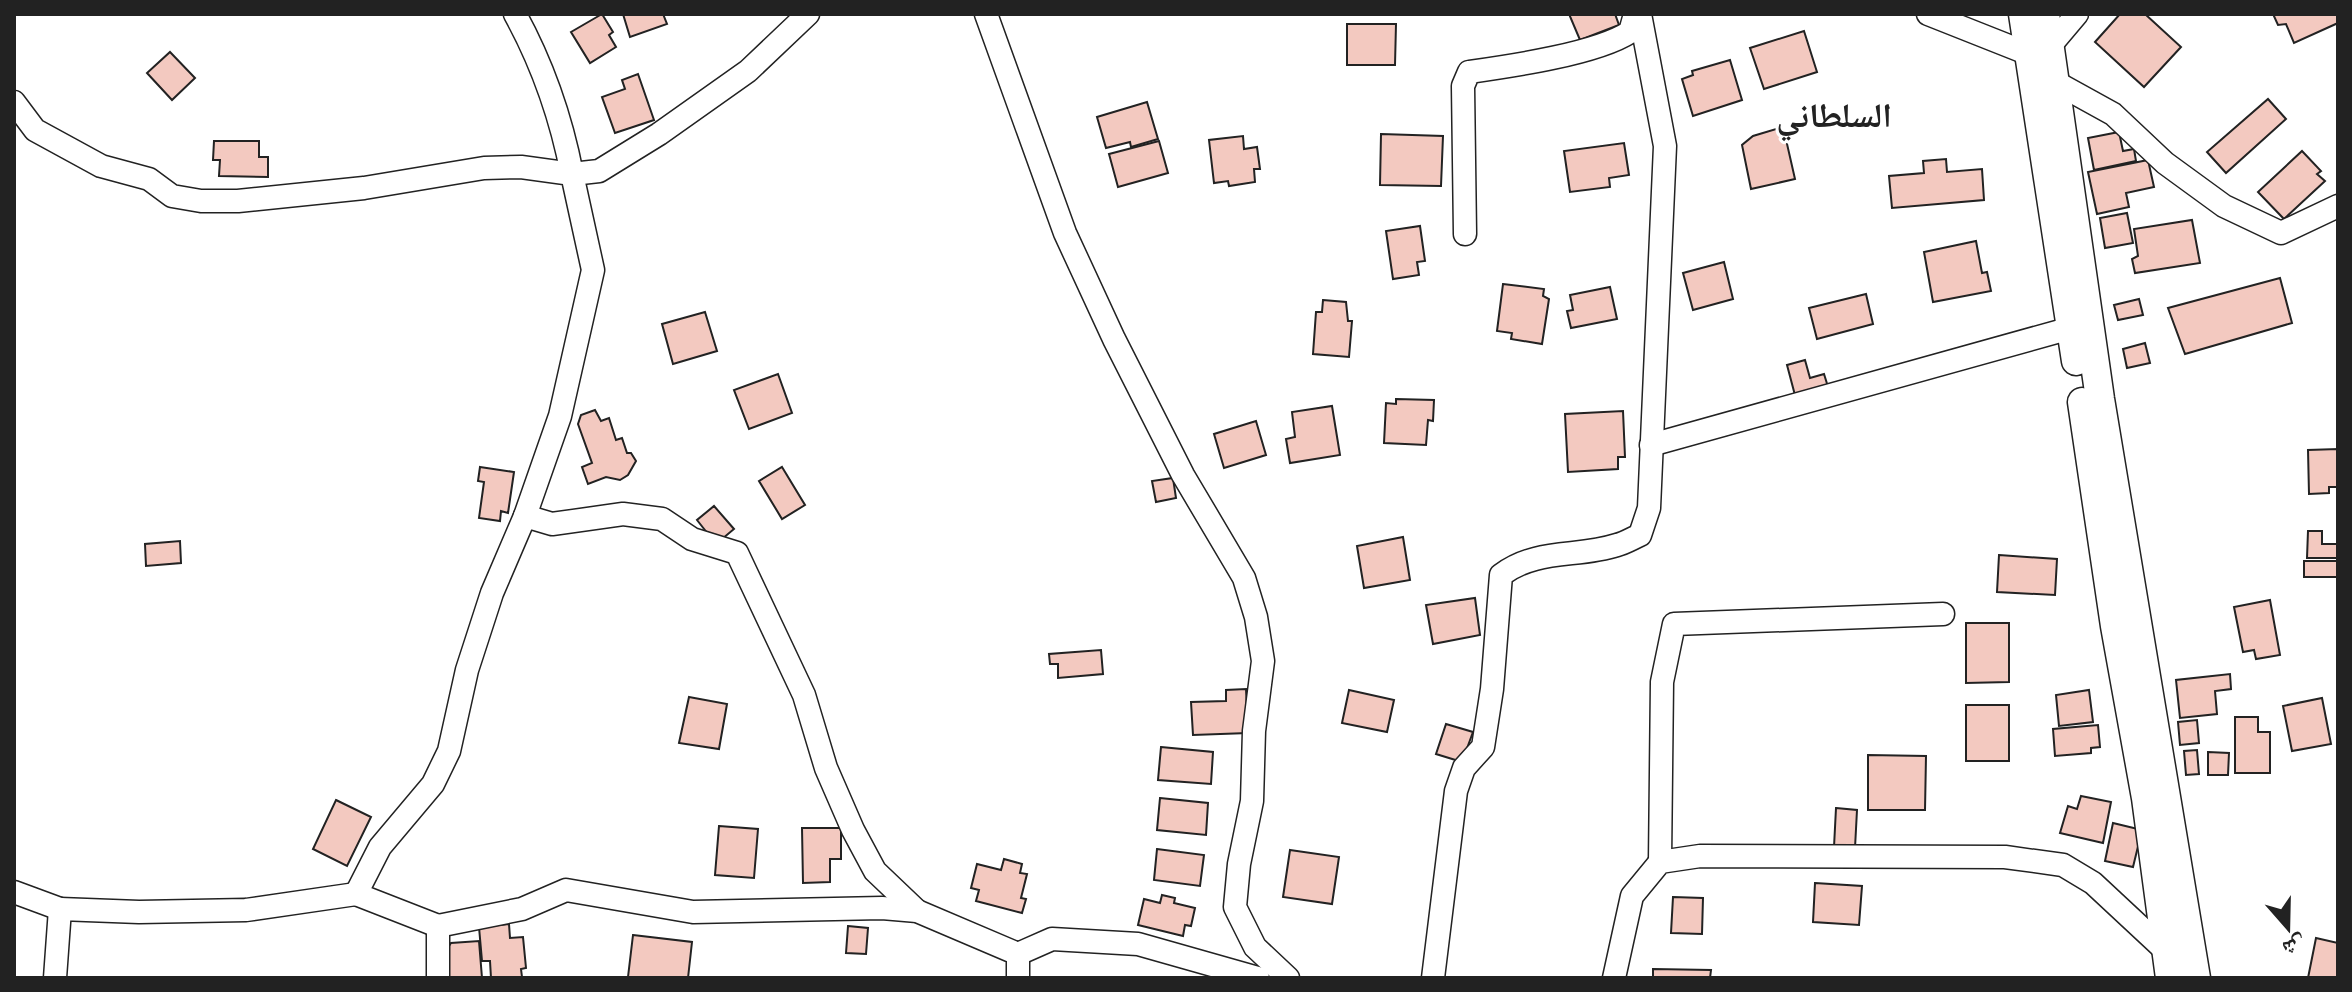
<svg xmlns="http://www.w3.org/2000/svg" width="2352" height="992" viewBox="0 0 2352 992" font-family="'Archivo Narrow','Noto Naskh Arabic',sans-serif">
	<style>
		.building { fill: #f3c9c0; stroke: #222; stroke-width: 2 }
		.lines { fill: none; stroke-linecap: round; stroke-linejoin: round }
		.minor-casing { stroke: #222; stroke-width: 25 }
		.major-casing { stroke: #222; stroke-width: 31 }
		.minor { stroke: #fff; stroke-width: 22 }
		.major { stroke: #fff; stroke-width: 28 }
		.labels { text-anchor: middle; stroke-width: 6; stroke-linejoin: round; paint-order: stroke }
		.district-label { font-size: 34px; font-weight: bold; fill: #222; stroke: #fff }
	</style>
	<rect width="100%" height="100%" fill="#fff"/>
	<g class="building">
		<polygon points="602,14 613,32 609,35 616,47 590,63 571,32"/>
		<polygon points="623,14 663,14 667,24 630,37"/>
		<polygon points="1569,14 1615,14 1619,25 1580,40"/>
		<polygon points="2120,14 2145,14 2181,47 2144,87 2095,42"/>
		<polygon points="2273,14 2338,14 2338,23 2294,43 2286,24 2278,25"/>
		<polygon points="1347,24 1396,24 1395,65 1347,65"/>
		<polygon points="1804,31 1817,72 1764,89 1750,48"/>
		<polygon points="170,52 195,78 172,100 147,73"/>
		<polygon points="1730,60 1742,100 1693,116 1682,79 1693,75 1692,71"/>
		<polygon points="638,74 654,120 615,133 602,97 625,89 622,80"/>
		<polygon points="2268,99 2286,119 2226,173 2207,152"/>
		<polygon points="1147,102 1158,139 1131,147 1130,142 1106,148 1097,117"/>
		<polygon points="1776,129 1785,135 1795,179 1751,189 1742,145 1753,136"/>
		<polygon points="2119,132 2123,151 2134,149 2136,161 2094,170 2088,138"/>
		<polygon points="1381,134 1443,136 1441,186 1380,185"/>
		<polygon points="1243,136 1244,149 1257,147 1260,169 1254,169 1255,182 1229,186 1228,181 1214,183 1209,140"/>
		<polygon points="214,141 259,141 259,157 268,157 268,177 219,176 220,160 213,160"/>
		<polygon points="1159,141 1168,173 1118,187 1109,154"/>
		<polygon points="1624,143 1629,175 1609,178 1610,187 1570,192 1564,151"/>
		<polygon points="2302,151 2321,171 2317,174 2325,181 2284,219 2258,192"/>
		<polygon points="1946,159 1947,172 1982,169 1984,200 1892,208 1889,176 1924,173 1923,161"/>
		<polygon points="2148,160 2154,187 2126,193 2129,207 2097,214 2088,172"/>
		<polygon points="2127,213 2133,243 2105,248 2100,218"/>
		<polygon points="2192,220 2200,263 2135,273 2132,259 2138,256 2134,229"/>
		<polygon points="1420,226 1425,261 1417,262 1419,275 1393,279 1386,231"/>
		<polygon points="1976,241 1982,273 1987,272 1991,291 1933,302 1924,252"/>
		<polygon points="1724,262 1733,299 1693,310 1683,273"/>
		<polygon points="2280,278 2292,323 2185,354 2168,308"/>
		<polygon points="1503,284 1544,289 1543,296 1549,299 1542,344 1511,339 1512,333 1497,331"/>
		<polygon points="1610,287 1617,319 1571,328 1567,311 1573,310 1570,295"/>
		<polygon points="1866,294 1873,324 1817,339 1809,308"/>
		<polygon points="2139,299 2143,315 2118,320 2114,305"/>
		<polygon points="1323,300 1346,302 1348,321 1352,321 1349,357 1313,354 1316,312 1322,312"/>
		<polygon points="705,312 717,351 673,364 662,324"/>
		<polygon points="2145,343 2150,363 2127,368 2123,349"/>
		<polygon points="1805,360 1810,378 1824,374 1829,390 1796,399 1787,365"/>
		<polygon points="778,374 792,413 749,429 734,390"/>
		<polygon points="1396,399 1434,400 1433,421 1428,420 1426,445 1384,443 1386,403 1396,404"/>
		<polygon points="1332,406 1340,455 1290,463 1286,439 1295,437 1292,412"/>
		<polygon points="595,410 601,421 609,418 616,440 622,438 627,453 631,453 636,461 628,475 620,480 606,477 588,484 582,467 592,463 578,424 581,415"/>
		<polygon points="1623,411 1625,457 1618,457 1618,469 1568,472 1565,414"/>
		<polygon points="1256,421 1266,455 1224,468 1214,434"/>
		<polygon points="2338,449 2338,487 2329,487 2329,493 2309,494 2308,450"/>
		<polygon points="480,467 514,472 508,513 501,511 500,521 479,518 484,482 478,481"/>
		<polygon points="782,467 805,505 782,519 759,481"/>
		<polygon points="1173,478 1176,498 1156,502 1152,481"/>
		<polygon points="714,506 734,529 716,544 697,520"/>
		<polygon points="2308,531 2322,531 2322,544 2338,544 2338,558 2307,558"/>
		<polygon points="1403,537 1410,580 1364,588 1357,546"/>
		<polygon points="180,541 181,563 146,566 145,544"/>
		<polygon points="1999,555 2057,559 2055,595 1997,592"/>
		<rect x="2304" y="561" width="34" height="16"/>
		<polygon points="1475,598 1480,635 1433,644 1426,605"/>
		<polygon points="2270,600 2280,655 2256,659 2254,650 2243,652 2234,607"/>
		<polygon points="1966,623 2009,623 2009,682 1966,683"/>
		<polygon points="1101,650 1103,674 1058,678 1058,664 1050,664 1049,654"/>
		<polygon points="2230,674 2231,689 2215,691 2217,714 2180,718 2176,680"/>
		<polygon points="1246,689 1248,733 1193,735 1191,702 1226,701 1226,690"/>
		<polygon points="1349,690 1394,700 1387,732 1342,723"/>
		<polygon points="2089,690 2093,722 2059,726 2056,695"/>
		<polygon points="689,697 727,704 719,749 679,743"/>
		<polygon points="2322,698 2331,744 2292,751 2283,706"/>
		<rect x="1966" y="705" width="43" height="56"/>
		<polygon points="2235,717 2258,717 2258,732 2270,732 2270,773 2235,773"/>
		<polygon points="2197,720 2199,743 2180,745 2178,722"/>
		<polygon points="1446,724 1473,732 1462,762 1436,754"/>
		<polygon points="2098,725 2100,747 2091,748 2091,753 2055,756 2053,729"/>
		<polygon points="1161,747 1213,752 1211,784 1158,780"/>
		<polygon points="2197,750 2199,774 2186,775 2184,751"/>
		<polygon points="2208,752 2229,753 2228,775 2208,775"/>
		<polygon points="1868,755 1926,756 1925,810 1868,810"/>
		<polygon points="2081,796 2111,802 2103,843 2060,833 2068,806 2077,809"/>
		<polygon points="1160,798 1208,803 1206,835 1157,830"/>
		<polygon points="336,800 371,817 347,866 313,849"/>
		<polygon points="1836,808 1857,810 1855,848 1834,847"/>
		<polygon points="2113,823 2142,830 2133,867 2105,861"/>
		<polygon points="719,826 758,829 754,878 715,875"/>
		<polygon points="802,828 841,828 841,859 830,859 830,882 803,883"/>
		<polygon points="1157,849 1204,855 1200,886 1154,880"/>
		<polygon points="1290,850 1339,857 1332,904 1283,897"/>
		<polygon points="1004,859 1022,864 1020,873 1027,874 1021,898 1026,899 1022,913 976,901 979,890 971,888 977,864 1001,870"/>
		<polygon points="1815,883 1862,886 1859,925 1813,922"/>
		<polygon points="1162,895 1175,898 1174,903 1195,908 1191,926 1185,925 1183,936 1138,925 1144,899 1160,903"/>
		<polygon points="1673,897 1703,898 1702,934 1671,933"/>
		<polygon points="509,924 510,938 523,937 526,968 521,969 522,977 491,978 490,961 482,961 479,927"/>
		<polygon points="848,926 868,928 866,954 846,953"/>
		<polygon points="633,935 692,942 688,978 628,977"/>
		<polygon points="2316,938 2338,943 2338,978 2308,978"/>
		<polygon points="479,941 482,978 448,978 445,952 451,943"/>
		<polygon points="1653,969 1711,970 1710,978 1653,978"/>
	</g>
	<g class="lines">
		<defs>
			<g id="minor">
				<path d="M515 14C543 65 561 117 572 174L599 171 659 134 748 71 808 14"/>
				<polyline points="986,14 1065,233 1114,339 1183,475 1244,578 1256,617 1263,661 1254,731 1252,801 1239,864 1235,907 1255,947 1288,978"/>
				<polyline points="1928,14 2029,54"/>
				<polyline points="2050,46 2077,14"/>
				<polyline points="2055,82 2113,114 2165,163 2224,206 2281,233 2338,206"/>
				<polyline points="14,102 35,130 101,166 149,179 172,196 201,201 238,201 364,188 484,168 521,167 572,174 593,270 560,416 525,516"/>
				<path d="M1465 234 1463 86 1469 72C1511 66 1596 54 1630 32L1635 14"/>
				<polyline points="1651,445 2071,328"/>
				<polyline points="1660,862 1662,682 1674,624 1943,614"/>
				<polyline points="14,892 60,909"/>
				<polyline points="438,926 356,894 380,847 433,784 449,751 467,670 492,593 525,516 552,524 623,514 662,519 692,539 737,553 804,695 826,768 853,830 875,871 917,911"/>
				<polyline points="1018,954 1052,939 1138,944 1258,978"/>
				<polyline points="55,978 60,909 139,912 246,910 356,894"/>
				<polyline points="438,978 438,926 522,909 566,890 693,912 882,908 917,911 1018,954 1018,978"/>
				<path d="M1433 978 1456 791 1464 768 1483 747 1492 689 1501 575C1537 548 1577 558 1617 545 1625 543 1633 538 1640 535L1649 508 1665 146 1640 14"/>
				<polyline points="1614,978 1632,896 1660,862 1700,856 2005,857 2063,865 2093,883 2166,951"/>
			</g>
			<g id="major">
				<polyline points="2023,14 2076,361"/>
				<polyline points="2045,14 2100,399 2196,978"/>
				<polyline points="2082,402 2115,626 2146,798 2170,978"/>
			</g>
		</defs>
		<use href="#minor" class="minor-casing"/>
		<use href="#major" class="major-casing"/>
		<use href="#minor" class="minor"/>
		<use href="#major" class="major"/>
	</g>
	<g class="labels">
		<g class="district-label">
			<text x="1834" y="127">السلطاني</text>
		</g>
	</g>
	<rect width="2352" height="992" fill="none" stroke="#222222" stroke-width="32"/>
	<g transform="translate(2288 928) rotate(160)" stroke="#ffffff" stroke-width="6" paint-order="stroke">
	<path d="M0-6L14 30L0 20L-14 30Z" fill="#222222"/>
	<text y="-12" font-size="22" font-weight="bold" text-anchor="middle" fill="#222222">ش</text>
	</g>
</svg>
